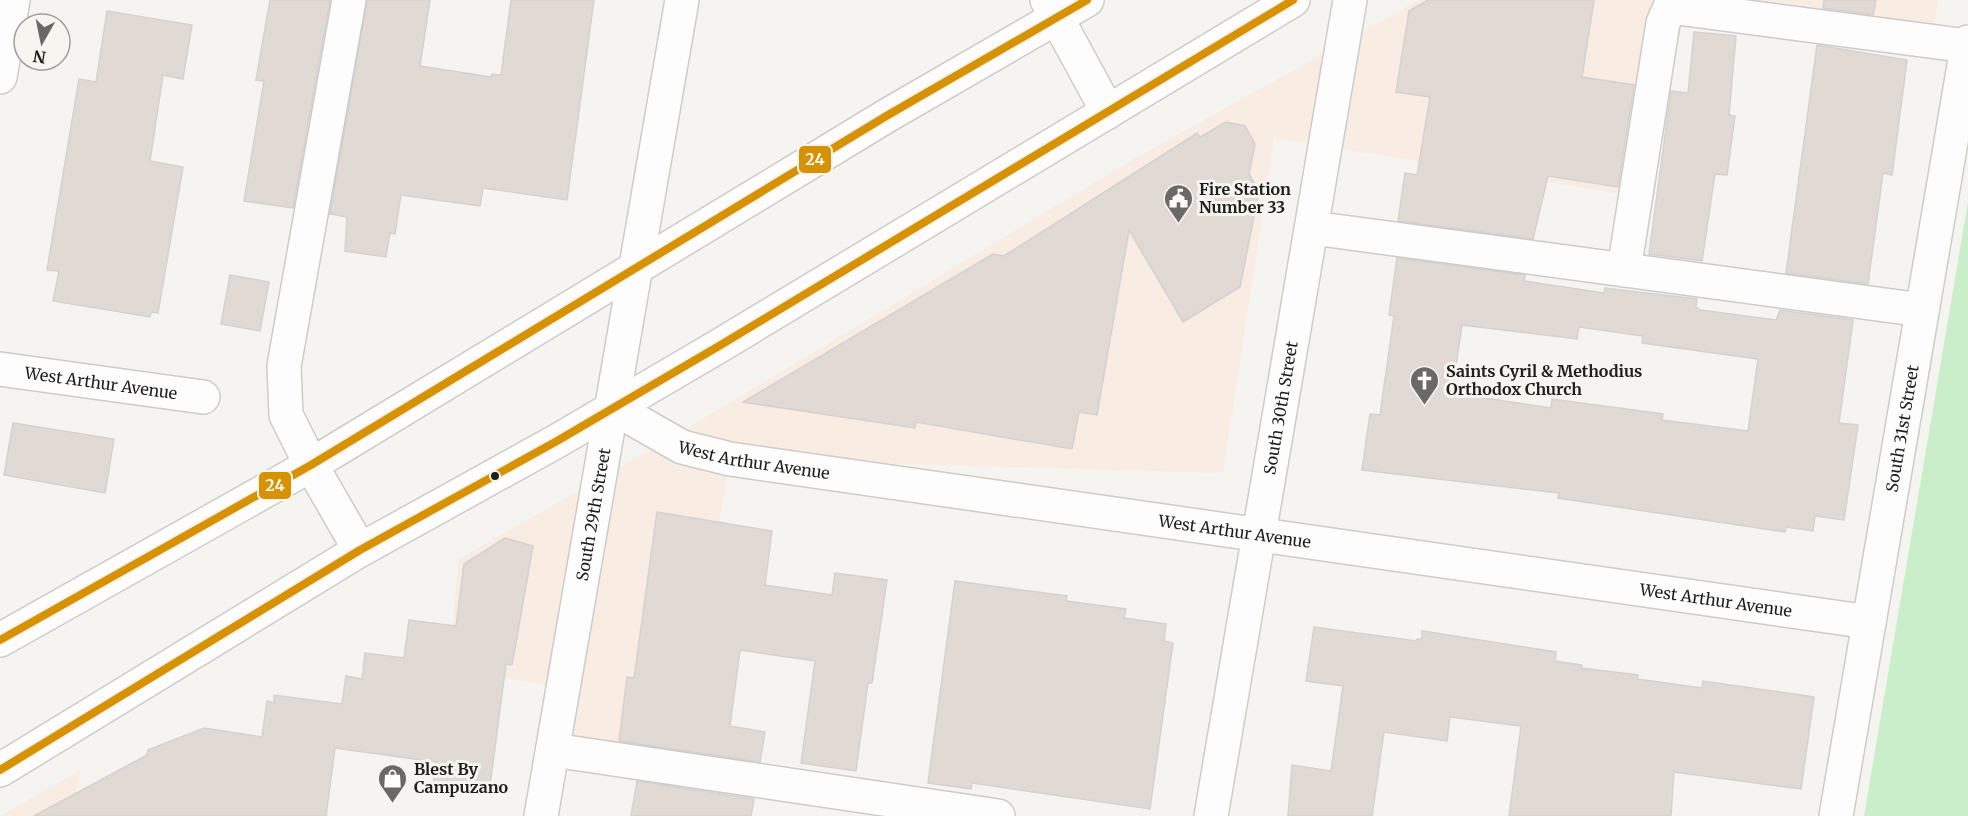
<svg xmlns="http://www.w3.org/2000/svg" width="1968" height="816" viewBox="0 0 1968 816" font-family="Merriweather,serif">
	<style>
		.commercial { fill: #f8ece3 }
		.green { fill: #caeec9 }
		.building { fill: #e1dad4; stroke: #d3d2d0; stroke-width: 1.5; fill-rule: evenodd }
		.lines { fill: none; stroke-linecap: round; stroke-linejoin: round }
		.minor-casing { stroke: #cdccc9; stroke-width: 36 }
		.major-casing { stroke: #cdccc9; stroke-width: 36 }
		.minor { stroke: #fefdfd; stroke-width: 33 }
		.major { stroke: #fefdfd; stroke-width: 33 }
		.bus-1-casing { stroke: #f6f5ef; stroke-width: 12 }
		.bus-1 { stroke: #d79204; stroke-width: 8 }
		.bus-dot { fill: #1f1e1c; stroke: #f6f5ef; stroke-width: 2 }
		.labels { text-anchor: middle; stroke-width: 6; stroke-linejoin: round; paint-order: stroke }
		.poi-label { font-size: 16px; font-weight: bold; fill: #1f1e1c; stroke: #f6f5ef; text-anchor: start }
		.street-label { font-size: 16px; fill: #1f1e1c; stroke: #f6f5ef }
		.line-badge { stroke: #f6f5ef; stroke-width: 2 }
		.badge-label { font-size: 16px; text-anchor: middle; font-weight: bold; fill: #fff }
	</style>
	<rect width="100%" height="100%" fill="#f5f4f0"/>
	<g class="commercial">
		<polygon points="1419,0 1660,0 1622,194 1274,138 1223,473 730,459 677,769 553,750 563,688 448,668 459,559 676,435 1134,159"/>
		<polygon points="1714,0 1938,0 1933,30"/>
		<polygon points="80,770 72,816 0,816"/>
	</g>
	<polygon class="green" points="1968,202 1968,816 1864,816"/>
	<g class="building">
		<polygon points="270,0 330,0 293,208 244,201 264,81 256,80"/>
		<polygon points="367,0 430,0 420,66 491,77 492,74 501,75 511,0 594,0 567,200 483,188 480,206 401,195 395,234 390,233 386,257 345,251 347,217 330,214"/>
		<polygon points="1428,0 1594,0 1582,77 1634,85 1618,187 1548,176 1533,239 1398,221 1405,173 1417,175 1430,97 1396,92 1409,11"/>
		<polygon points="1824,0 1876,0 1873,15 1823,8"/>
		<polygon points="107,11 192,25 183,79 163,75 150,161 183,167 158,313 151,312 150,317 53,301 59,271 47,270 79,79 96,82"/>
		<polygon points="1694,32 1736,36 1729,115 1735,116 1727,175 1715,174 1702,261 1649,254 1671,91 1688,93"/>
		<polygon points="1817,45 1907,60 1892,175 1883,173 1868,284 1786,273"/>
		<polygon points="1226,122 1245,126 1255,144 1249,174 1259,191 1240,287 1183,322 1129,230 1097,415 1079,412 1072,449 916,422 915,428 743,402 993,254 1004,256 1197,133 1200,137"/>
		<path d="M1397 258 1525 275 1524 281 1604 293 1605 288 1697 299 1696 307 1700 310 1776 320 1780 310 1853 320 1839 423 1858 425 1844 520 1815 516 1813 531 1786 527 1785 532 1558 498 1559 493 1362 470 1370 414 1380 415 1394 316 1389 315ZM1462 325 1577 339 1579 327 1643 336 1642 343 1758 359 1748 431 1662 420 1663 414 1552 399 1551 408 1452 393Z"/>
		<polygon points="230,275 269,282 260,331 221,324"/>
		<polygon points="13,423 114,439 105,493 4,475"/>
		<polygon points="657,512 772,531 765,585 832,595 835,573 887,580 872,683 868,683 856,771 801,763 815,661 740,650 730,726 765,732 760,762 619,741 627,677 634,678"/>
		<polygon points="505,538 533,546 512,665 506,664 489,793 433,786 436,762 335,748 326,816 34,816 147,755 148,750 204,728 262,737 267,701 274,703 274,695 342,704 346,676 362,679 365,653 404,658 409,620 456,626 464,564"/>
		<polygon points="955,581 1067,596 1066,601 1126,609 1124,618 1166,624 1164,641 1173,643 1150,809 972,783 971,789 928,783"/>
		<polygon points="1314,627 1416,641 1417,639 1422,639 1422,631 1556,652 1555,661 1582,665 1581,668 1638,675 1637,679 1702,688 1703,681 1814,697 1801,789 1674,772 1671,816 1509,816 1521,726 1450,717 1447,741 1384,732 1372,816 1288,816 1292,765 1331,771 1343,686 1306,681"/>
		<polygon points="637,781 754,799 751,816 631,816"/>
	</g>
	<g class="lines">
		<defs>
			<g id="minor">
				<polyline points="349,0 284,366 286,415 311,465 360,550"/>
				<polyline points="1047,0 1108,112"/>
				<polyline points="0,77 13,0"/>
				<polyline points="1313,228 1922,310"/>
				<polyline points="1624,270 1663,23 1670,7 1967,46"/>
				<path id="s1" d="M0 369 203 397"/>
				<path id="s2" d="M612 407 682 447 730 459 1869 622"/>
				<polyline points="553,750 998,816"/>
				<path id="s3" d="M541 816 682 0"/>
				<path id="s4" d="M1211 816 1350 0"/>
				<path id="s5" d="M1836 816 1968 42"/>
			</g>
			<g id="major">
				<polyline points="0,640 311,465 888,115 1087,0"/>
				<polyline points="0,770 360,550 557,441 719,346 1293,0"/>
			</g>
		</defs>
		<use href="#minor" class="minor-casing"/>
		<use href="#major" class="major-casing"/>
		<use href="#minor" class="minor"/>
		<use href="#major" class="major"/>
		<defs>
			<g id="bus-1">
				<polyline points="0,640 311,465 888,115 1087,0"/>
				<polyline points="0,770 360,550 557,441 719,346 1293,0"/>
			</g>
		</defs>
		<use href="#bus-1" class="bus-1-casing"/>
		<use href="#bus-1" class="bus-1"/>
	</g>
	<defs>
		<symbol id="civic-pin" viewBox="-11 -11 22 30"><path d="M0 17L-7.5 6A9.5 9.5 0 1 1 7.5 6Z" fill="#6a6966" stroke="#f6f5ef"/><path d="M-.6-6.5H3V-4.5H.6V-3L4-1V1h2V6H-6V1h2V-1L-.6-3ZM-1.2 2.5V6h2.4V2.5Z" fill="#fff"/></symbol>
		<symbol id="church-pin" viewBox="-11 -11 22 30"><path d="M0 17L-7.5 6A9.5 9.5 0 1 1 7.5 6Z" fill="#6a6966" stroke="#f6f5ef"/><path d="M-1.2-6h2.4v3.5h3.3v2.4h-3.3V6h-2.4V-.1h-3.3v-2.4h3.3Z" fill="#fff"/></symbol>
		<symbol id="shop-pin" viewBox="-11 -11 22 30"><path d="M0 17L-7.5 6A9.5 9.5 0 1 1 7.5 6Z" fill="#6a6966" stroke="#f6f5ef"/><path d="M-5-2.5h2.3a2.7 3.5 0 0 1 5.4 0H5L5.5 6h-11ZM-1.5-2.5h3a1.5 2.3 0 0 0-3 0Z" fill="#fff"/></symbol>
	</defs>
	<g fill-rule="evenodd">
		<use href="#civic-pin" x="1162" y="182" width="33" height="45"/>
		<use href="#church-pin" x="1408" y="364" width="33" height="45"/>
		<use href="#shop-pin" x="376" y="762" width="33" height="45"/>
	</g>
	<circle class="bus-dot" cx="495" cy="476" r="5"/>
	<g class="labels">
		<g class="poi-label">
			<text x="1199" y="195">Fire Station<tspan x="1199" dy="18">Number 33</tspan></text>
			<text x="1446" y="377">Saints Cyril &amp; Methodius<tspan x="1446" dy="18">Orthodox Church</tspan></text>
			<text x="414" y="775">Blest By<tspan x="414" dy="18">Campuzano</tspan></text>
		</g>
		<g class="street-label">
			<text dy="6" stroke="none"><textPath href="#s1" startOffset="102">West Arthur Avenue</textPath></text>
			<text dy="6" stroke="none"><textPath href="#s4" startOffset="414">South 30th Street</textPath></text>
			<text dy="6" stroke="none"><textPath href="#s5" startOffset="393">South 31st Street</textPath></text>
			<text dy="6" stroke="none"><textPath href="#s2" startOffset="154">West Arthur Avenue</textPath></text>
			<text dy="6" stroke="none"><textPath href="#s3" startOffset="306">South 29th Street</textPath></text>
			<text dy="6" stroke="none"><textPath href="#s2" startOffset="640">West Arthur Avenue</textPath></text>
			<text dy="6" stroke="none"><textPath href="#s2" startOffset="1126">West Arthur Avenue</textPath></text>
		</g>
	</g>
	<g class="line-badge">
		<rect x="798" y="145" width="34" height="29" rx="6" fill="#d79204"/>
		<rect x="258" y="471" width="34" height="29" rx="6" fill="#d79204"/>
	</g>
	<g class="badge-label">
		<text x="815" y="165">24</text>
		<text x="275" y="491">24</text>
	</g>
	<g transform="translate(42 42) rotate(189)"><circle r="28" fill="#f6f5ef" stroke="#a09f9b" stroke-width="1.5"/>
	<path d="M0-4.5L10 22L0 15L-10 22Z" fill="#6a6966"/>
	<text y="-9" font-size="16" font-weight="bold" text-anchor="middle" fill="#1f1e1c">N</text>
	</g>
</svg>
